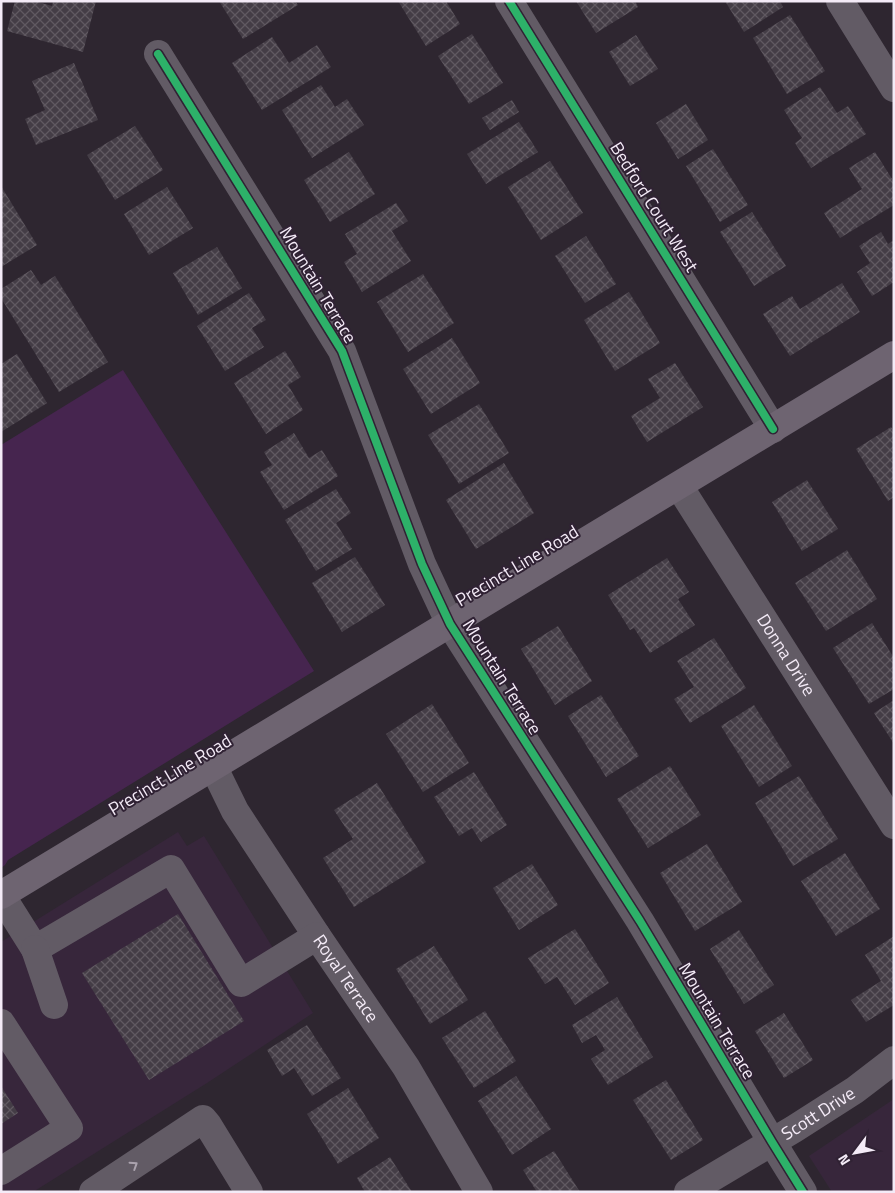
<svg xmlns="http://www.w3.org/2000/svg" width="895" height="1193" viewBox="0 0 895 1193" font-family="'Titillium Web',sans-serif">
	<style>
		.built { fill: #37263b }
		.green { fill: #46254f }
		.building { fill: url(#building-cross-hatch) }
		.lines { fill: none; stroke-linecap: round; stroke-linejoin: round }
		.minor { stroke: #625b65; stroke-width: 28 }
		.major { stroke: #6e6471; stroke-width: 28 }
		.cycleway-casing { stroke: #302234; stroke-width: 11 }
		.cycleway { stroke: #2db169; stroke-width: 8 }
		.oneway { stroke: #aba3ae }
		.labels { text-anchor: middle; stroke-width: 4; stroke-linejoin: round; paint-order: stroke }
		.street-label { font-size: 18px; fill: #f4ebf7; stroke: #302234 }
	</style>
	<defs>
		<pattern id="building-cross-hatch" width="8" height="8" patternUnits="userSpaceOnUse" patternTransform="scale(1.25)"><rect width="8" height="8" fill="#443d46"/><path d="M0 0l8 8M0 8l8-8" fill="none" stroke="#605961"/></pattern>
	</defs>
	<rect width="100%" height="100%" fill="#2e2630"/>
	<g class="built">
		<polygon points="178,832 187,846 204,836 313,1013 207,1083 33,1192 1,1192 1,942"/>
		<polygon points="894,1099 894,1192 832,1192 809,1156"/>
	</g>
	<polygon class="green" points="123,370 314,671 8,860 5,865 1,868 1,445"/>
	<g class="building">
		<polygon points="15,1 34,1 52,6 53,1 96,1 83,52 7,31"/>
		<polygon points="219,1 295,1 298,5 243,39"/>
		<polygon points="398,1 446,1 460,24 426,46"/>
		<polygon points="576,1 635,1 638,7 596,33"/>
		<polygon points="725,1 780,1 783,7 744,32"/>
		<polygon points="790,15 825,71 787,94 753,38"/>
		<polygon points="472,34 503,83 469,104 438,56"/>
		<polygon points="636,35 658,69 630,86 609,52"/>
		<polygon points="272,37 289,63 317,45 331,67 262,110 232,63"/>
		<polygon points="74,63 98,120 36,145 25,119 45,110 32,81"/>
		<polygon points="321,85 335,107 347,99 364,125 312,158 282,110"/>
		<polygon points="820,87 837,113 848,106 866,134 811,168 795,143 802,138 784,110"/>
		<polygon points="512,100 519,112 490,130 482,118"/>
		<polygon points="686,104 708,140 678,159 656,123"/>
		<polygon points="519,122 538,152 486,184 467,154"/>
		<polygon points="135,126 163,170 115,200 87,155"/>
		<polygon points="713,149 748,205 720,222 686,166"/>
		<polygon points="349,152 375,194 330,222 304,180"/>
		<polygon points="875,152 894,182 894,205 840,238 824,213 862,189 849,168"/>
		<polygon points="550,161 583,213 541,240 508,187"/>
		<polygon points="1,186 37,245 1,267"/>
		<polygon points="167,187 193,228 149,255 124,214"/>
		<polygon points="396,203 408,221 392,231 411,261 362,292 344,262 357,254 345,234"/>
		<polygon points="752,212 786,266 754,286 720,232"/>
		<polygon points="881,232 888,244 894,240 894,282 872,296 857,272 870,263 859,246"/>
		<polygon points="586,236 616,284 585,303 555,256"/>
		<polygon points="217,247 242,288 198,315 173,273"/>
		<polygon points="31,270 41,285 55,276 108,362 59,392 1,298 1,289"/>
		<polygon points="423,274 454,323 408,352 377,302"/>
		<polygon points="842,283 860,312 790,356 763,314 792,296 800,309"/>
		<polygon points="629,292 660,343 615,371 584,320"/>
		<polygon points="249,293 266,320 252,328 264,347 225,371 197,326"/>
		<polygon points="452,338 480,383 431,414 403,369"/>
		<polygon points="285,351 301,377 288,385 303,410 266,434 234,383"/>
		<polygon points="17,354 47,403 1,432 1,364"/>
		<polygon points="675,363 703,407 647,442 631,416 660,398 648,379"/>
		<polygon points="479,404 509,453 459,484 428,435"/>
		<polygon points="891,427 894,431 894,497 888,501 856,449"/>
		<polygon points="294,433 309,458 322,450 338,476 284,510 260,472 272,465 264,452"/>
		<polygon points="504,463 534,513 476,549 446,500"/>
		<polygon points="807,480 838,529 802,551 772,502"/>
		<polygon points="336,489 351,513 336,523 352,549 316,571 285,520"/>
		<polygon points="847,550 877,599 826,631 795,583"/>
		<polygon points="355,557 385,605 342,632 312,583"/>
		<polygon points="667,558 689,592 678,599 695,625 650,653 634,628 630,630 608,595"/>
		<polygon points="872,623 894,658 894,689 869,704 833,648"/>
		<polygon points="558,626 592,681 555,705 521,649"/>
		<polygon points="714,638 746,688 690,723 674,699 694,687 677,661"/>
		<polygon points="601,695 639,756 606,777 568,716"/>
		<polygon points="894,700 894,744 874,713"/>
		<polygon points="432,704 469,763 423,792 386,734"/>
		<polygon points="754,705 792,766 759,787 721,726"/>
		<polygon points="670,766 701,815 648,848 617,799"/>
		<polygon points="474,772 507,825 481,842 472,828 459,836 434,797"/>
		<polygon points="799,776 838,839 793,866 755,803"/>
		<polygon points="377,783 426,862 354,907 323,858 353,839 334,810"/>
		<polygon points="707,844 742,902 695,931 660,873"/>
		<polygon points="845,853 880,909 836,936 801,881"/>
		<polygon points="532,864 558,905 519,930 493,888"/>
		<polygon points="178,914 244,1021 149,1080 82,973"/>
		<polygon points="575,929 609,983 575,1005 557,977 545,984 528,958"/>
		<polygon points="739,930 774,985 744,1004 710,949"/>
		<polygon points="894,936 894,1005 866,1022 851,1000 881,981 865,955"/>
		<polygon points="434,946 468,1000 430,1024 396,969"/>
		<polygon points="617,997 653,1057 608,1085 591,1059 605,1050 596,1035 582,1043 572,1025"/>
		<polygon points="485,1011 516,1061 474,1088 442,1038"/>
		<polygon points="784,1013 813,1060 784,1078 755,1031"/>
		<polygon points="307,1025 341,1078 312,1096 294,1068 282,1076 267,1050"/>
		<polygon points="516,1076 551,1129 512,1155 478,1101"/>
		<polygon points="666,1080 703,1140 671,1160 633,1100"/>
		<polygon points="1,1086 18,1113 1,1124"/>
		<polygon points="348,1088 379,1138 338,1164 307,1114"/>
		<polygon points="554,1151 580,1192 537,1192 523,1170"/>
		<polygon points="390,1157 412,1192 365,1192 357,1178"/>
	</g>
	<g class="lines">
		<g class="minor">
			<polyline points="509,1 773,429"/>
			<polyline points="840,1 894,88"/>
			<polyline points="158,54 342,351 422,564 450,624 640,921 772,1142 803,1192"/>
			<path id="s1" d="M679 486 894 825"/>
			<path id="s2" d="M213 766 235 811 317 936 406 1067 479 1192"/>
			<polyline points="1,895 35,949 171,869 241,983 317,936"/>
			<polyline points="35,949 54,1005"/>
			<polyline points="1,1023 69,1128 1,1171"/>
			<polyline points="93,1192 203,1119 208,1125 249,1192"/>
			<path id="s3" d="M688 1192 794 1129 855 1090 894 1060"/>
		</g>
		<path class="major" d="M1 895C298 714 597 537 894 355"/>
		<defs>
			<g id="cycleway">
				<polyline points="509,1 773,429"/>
				<polyline points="158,54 342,351 422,564 450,624 640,921 772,1142 803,1192"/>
			</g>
		</defs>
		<use href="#cycleway" class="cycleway-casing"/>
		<use href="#cycleway" class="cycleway"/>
	</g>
	<defs><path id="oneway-chevron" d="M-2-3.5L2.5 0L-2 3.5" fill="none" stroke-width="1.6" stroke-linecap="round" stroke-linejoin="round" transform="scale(1.25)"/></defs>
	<use class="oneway" href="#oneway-chevron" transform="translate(134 1165) rotate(-33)"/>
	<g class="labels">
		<g class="street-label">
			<text transform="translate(654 207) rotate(58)" y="6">Bedford Court West</text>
			<text transform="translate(318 285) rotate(59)" y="6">Mountain Terrace</text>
			<text transform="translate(517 566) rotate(-31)" y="6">Precinct Line Road</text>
			<text dy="6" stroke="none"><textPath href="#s1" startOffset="200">Donna Drive</textPath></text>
			<text transform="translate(502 677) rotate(58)" y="6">Mountain Terrace</text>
			<text transform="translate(170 775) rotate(-31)" y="6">Precinct Line Road</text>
			<text dy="6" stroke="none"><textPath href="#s2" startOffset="251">Royal Terrace</textPath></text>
			<text transform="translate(717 1021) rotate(59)" y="6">Mountain Terrace</text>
			<text dy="6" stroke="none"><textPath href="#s3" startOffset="152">Scott Drive</textPath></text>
		</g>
	</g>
	<rect width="895" height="1193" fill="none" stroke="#f4ebf7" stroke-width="5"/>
	<g transform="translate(855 1153) rotate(238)" stroke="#302234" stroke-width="4" paint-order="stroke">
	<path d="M0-4L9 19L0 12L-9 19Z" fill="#f4ebf7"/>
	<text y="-8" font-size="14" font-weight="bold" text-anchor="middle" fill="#f4ebf7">N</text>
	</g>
</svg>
